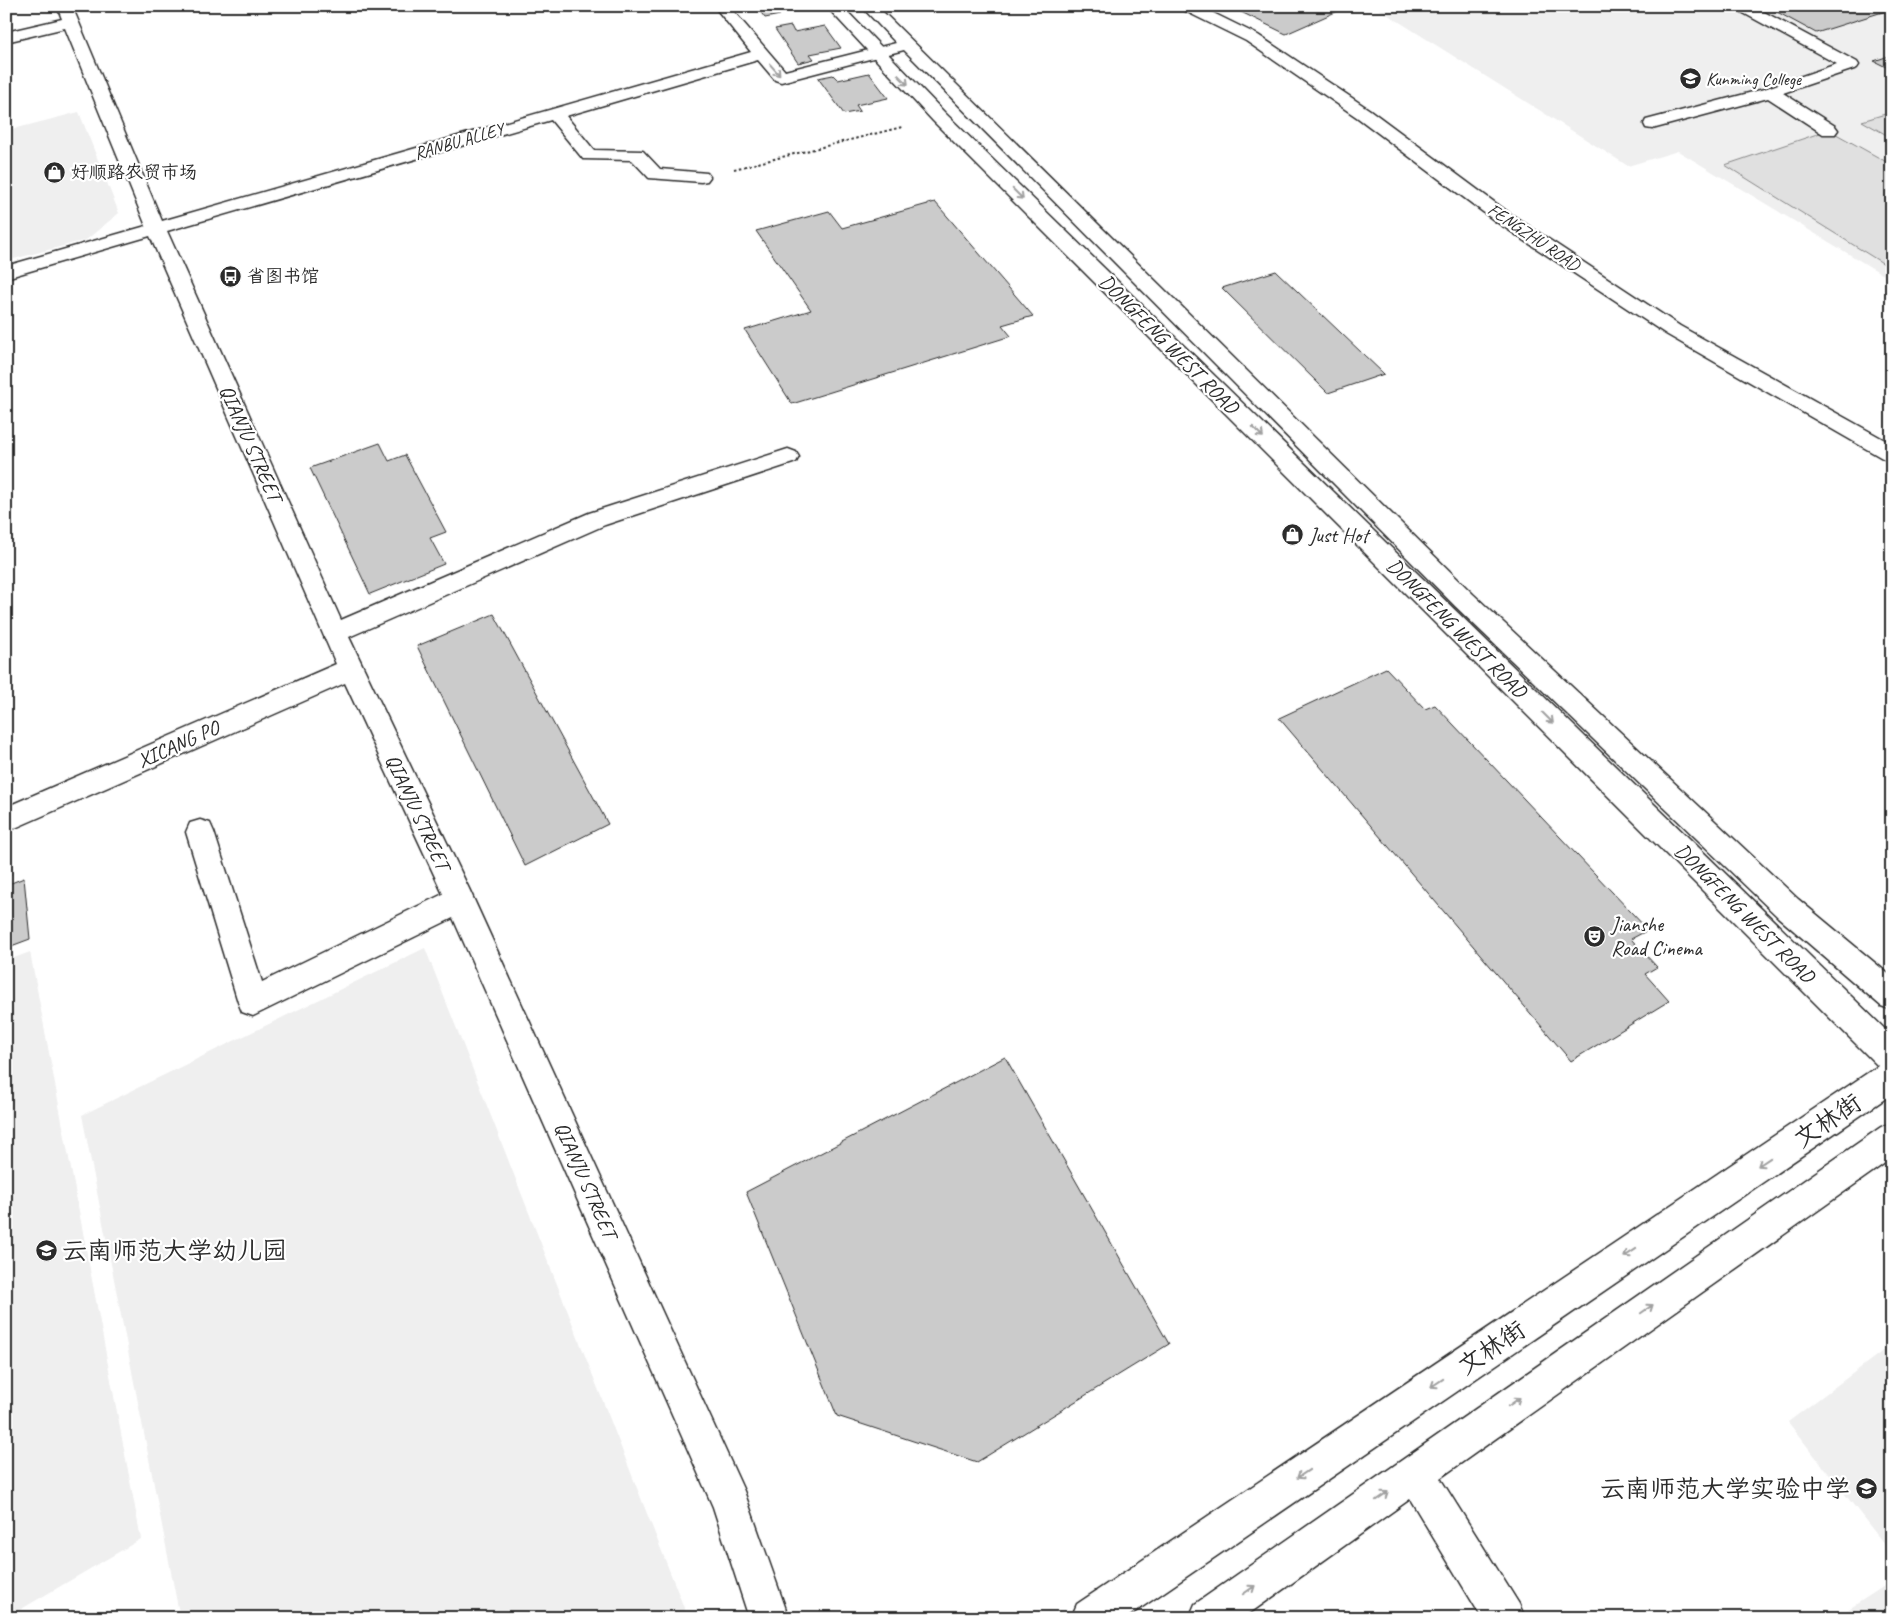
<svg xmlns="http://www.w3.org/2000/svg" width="1898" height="1624" viewBox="0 0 1898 1624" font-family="Caveat,'LXGW WenKai TC',sans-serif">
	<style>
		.built { fill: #efefef }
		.green { fill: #e0e0e0; stroke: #868686 }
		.building { fill: #cbcbcb; stroke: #2b2b2b }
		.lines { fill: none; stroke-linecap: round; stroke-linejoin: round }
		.minor-casing { stroke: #2b2b2b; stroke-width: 3 }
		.major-casing { stroke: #2b2b2b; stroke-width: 3 }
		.path { stroke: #2b2b2b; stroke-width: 2; stroke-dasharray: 2.5 2.5; stroke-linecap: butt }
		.minor { fill: #fff; fill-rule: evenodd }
		.major { fill: #fff; fill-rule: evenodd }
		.oneway { stroke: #a0a0a0 }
		.labels { text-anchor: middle; stroke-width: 4.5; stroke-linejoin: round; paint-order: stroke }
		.far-poi-label { font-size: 18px; fill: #2b2b2b; stroke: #fff; text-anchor: start }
		.far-street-label { font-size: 18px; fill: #2b2b2b; stroke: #fff }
		.street-label { font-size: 21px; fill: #2b2b2b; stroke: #fff }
		.poi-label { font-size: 21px; fill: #2b2b2b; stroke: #fff; text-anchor: start }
		.near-street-label { font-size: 25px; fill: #2b2b2b; stroke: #fff }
		.near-poi-label { font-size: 25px; fill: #2b2b2b; stroke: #fff; text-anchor: start }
	</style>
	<rect width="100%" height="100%" fill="#fff"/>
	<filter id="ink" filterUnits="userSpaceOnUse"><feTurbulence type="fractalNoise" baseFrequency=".02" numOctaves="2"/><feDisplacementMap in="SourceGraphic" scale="10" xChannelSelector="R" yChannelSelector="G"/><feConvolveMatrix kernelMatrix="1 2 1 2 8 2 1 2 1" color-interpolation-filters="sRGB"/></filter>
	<g filter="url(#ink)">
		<g class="built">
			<polygon points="1374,6 1892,6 1892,280 1678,151 1628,166"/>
			<polygon points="79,112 119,213 86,240 6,261 6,131"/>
			<polygon points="425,948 688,1618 180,1618 82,1115"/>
			<polygon points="30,952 141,1539 6,1618 6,961"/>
			<polygon points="1892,1344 1892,1554 1788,1422"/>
			<polygon points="1892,1581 1892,1618 1835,1618"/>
		</g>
		<g class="green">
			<polygon points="1892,112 1892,138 1862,121"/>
			<polygon points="1829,130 1892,165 1892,269 1725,165"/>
		</g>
		<g class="building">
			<polygon points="756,6 797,6 776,10 780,15 765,18"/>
			<polygon points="1249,6 1349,6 1286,34 1239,11"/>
			<polygon points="1766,6 1892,6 1892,9 1816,33"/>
			<polygon points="791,26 794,32 825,26 841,48 810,54 814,59 798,63 775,29"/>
			<polygon points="1892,55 1892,70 1874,61"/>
			<polygon points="869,73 888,98 856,105 860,111 844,114 818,78 833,75 838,80"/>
			<polygon points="935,202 1033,316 1002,325 1011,336 792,404 745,330 811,310 756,231 829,211 842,228"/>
			<polygon points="1276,271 1384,374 1328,393 1222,288"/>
			<polygon points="380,443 389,461 405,455 446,532 430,538 444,564 370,594 310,468"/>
			<polygon points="494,614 608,824 525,866 417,646"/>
			<polygon points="1386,668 1425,709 1435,705 1648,930 1631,939 1657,967 1645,974 1669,1001 1571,1061 1279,718"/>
			<polygon points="9,856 11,875 6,876 6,857"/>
			<polygon points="24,878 30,939 6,948 6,885"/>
			<polygon points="1005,1057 1169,1344 977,1462 837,1416 746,1192"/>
		</g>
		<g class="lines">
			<defs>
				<g id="minor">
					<polygon points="57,6 72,6 162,221 751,52 714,6 729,6 785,71 896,43 861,6 877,6 1473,594 1798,899 1892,977 1892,1010 1881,1006 1778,917 1455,606 904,50 781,82 775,80 758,60 566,116 594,150 643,151 660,169 707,173 710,177 707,181 701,182 649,178 632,160 583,159 551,120 167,231 341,620 589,513 788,449 796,452 799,457 796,462 605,525 349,637 470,891 744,1491 789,1618 749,1618 713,1507 453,918 253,1016 242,1012 238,1002 186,832 190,823 200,820 210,823 214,832 262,982 443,894 345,683 6,832 6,807 336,664 150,236 6,278 6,266 146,226 65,28 6,42 6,32 62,19"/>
					<polygon points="1179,6 1199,6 1258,35 1370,110 1509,213 1680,326 1892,444 1892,461 1884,459 1666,334 1495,221 1358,118 1246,41 1181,9"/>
					<polygon points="1734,6 1753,6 1857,62 1859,65 1857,68 1783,93 1835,126 1838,130 1835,134 1823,134 1768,98 1652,129 1646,128 1644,124 1646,120 1764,89 1837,64 1736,9"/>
					<polygon points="1892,1060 1892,1094 1126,1618 1071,1618 1077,1604 1881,1064"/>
					<polygon points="1892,1122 1892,1158 1440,1478 1519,1604 1525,1618 1482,1618 1410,1499 1243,1618 1189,1618 1195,1604 1881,1127"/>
				</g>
				<polygon id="major" points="826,6 842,6 945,113 1892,1036 1892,1073 1881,1069 933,121"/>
			</defs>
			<use href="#minor" class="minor-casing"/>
			<use href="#major" class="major-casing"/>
			<polyline class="path" points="734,169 902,127"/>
			<use href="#minor" class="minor"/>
			<use href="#major" class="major"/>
		</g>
		<defs><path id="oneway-shaft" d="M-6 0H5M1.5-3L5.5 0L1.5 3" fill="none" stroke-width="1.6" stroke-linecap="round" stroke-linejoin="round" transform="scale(1.25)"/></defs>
		<g class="oneway">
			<use href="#oneway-shaft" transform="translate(775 70) rotate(49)"/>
			<use href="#oneway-shaft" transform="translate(903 80) rotate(45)"/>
			<use href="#oneway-shaft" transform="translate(1018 194) rotate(45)"/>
			<use href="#oneway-shaft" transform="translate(1258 432) rotate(45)"/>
			<use href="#oneway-shaft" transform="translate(1548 718) rotate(45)"/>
			<use href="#oneway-shaft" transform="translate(1764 1162) rotate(146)"/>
			<use href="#oneway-shaft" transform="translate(1630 1253) rotate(146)"/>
			<use href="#oneway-shaft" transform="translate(1647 1309) rotate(-35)"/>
			<use href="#oneway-shaft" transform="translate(1437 1383) rotate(146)"/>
			<use href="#oneway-shaft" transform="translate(1514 1402) rotate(-35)"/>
			<use href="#oneway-shaft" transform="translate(1303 1474) rotate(146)"/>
			<use href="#oneway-shaft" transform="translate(1382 1496) rotate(-35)"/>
			<use href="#oneway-shaft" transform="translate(1249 1590) rotate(-35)"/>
		</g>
	</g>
	<defs>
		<symbol id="university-disc" viewBox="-11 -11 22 22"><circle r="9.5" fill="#2b2b2b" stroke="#fff"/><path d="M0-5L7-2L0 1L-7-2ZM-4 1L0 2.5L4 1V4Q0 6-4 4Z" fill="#fff"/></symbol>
		<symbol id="shop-disc" viewBox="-11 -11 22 22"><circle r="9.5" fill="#2b2b2b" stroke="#fff"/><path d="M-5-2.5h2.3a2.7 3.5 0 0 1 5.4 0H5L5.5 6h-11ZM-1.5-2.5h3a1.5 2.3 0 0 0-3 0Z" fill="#fff"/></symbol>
		<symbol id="bus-disc" viewBox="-11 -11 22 22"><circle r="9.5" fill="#2b2b2b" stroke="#fff"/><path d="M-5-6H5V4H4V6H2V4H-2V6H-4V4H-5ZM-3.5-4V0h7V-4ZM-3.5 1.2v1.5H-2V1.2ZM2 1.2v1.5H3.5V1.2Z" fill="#fff"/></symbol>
		<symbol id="theatre-disc" viewBox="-11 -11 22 22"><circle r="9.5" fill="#2b2b2b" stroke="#fff"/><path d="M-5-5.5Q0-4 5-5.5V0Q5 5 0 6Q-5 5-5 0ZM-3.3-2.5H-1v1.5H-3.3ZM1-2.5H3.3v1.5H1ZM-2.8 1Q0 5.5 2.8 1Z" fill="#fff"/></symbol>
		<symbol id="school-disc" viewBox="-11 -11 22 22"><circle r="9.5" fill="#2b2b2b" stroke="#fff"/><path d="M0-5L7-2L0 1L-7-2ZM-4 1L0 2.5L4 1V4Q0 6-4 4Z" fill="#fff"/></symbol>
	</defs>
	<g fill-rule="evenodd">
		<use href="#university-disc" x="1678" y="66" width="25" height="25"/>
		<use href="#shop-disc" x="42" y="160" width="25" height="25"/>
		<use href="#bus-disc" x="218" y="264" width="25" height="25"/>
		<use href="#shop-disc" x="1280" y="522" width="25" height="25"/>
		<use href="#theatre-disc" x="1582" y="924" width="25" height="25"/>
		<use href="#school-disc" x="34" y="1238" width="25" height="25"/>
		<use href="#school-disc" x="1854" y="1476" width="25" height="25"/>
	</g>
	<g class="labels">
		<g class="far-poi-label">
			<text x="1706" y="85">Kunming College</text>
			<text x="71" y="178">好顺路农贸市场</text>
			<text x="247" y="282">省图书馆</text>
		</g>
		<g class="far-street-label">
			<text transform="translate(459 141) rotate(-16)" y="6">RANBU ALLEY</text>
			<text transform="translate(1534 237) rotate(34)" y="6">FENGZHU ROAD</text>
		</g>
		<g class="street-label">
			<text transform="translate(1169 344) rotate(45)" y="7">DONGFENG WEST ROAD</text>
			<text transform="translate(251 443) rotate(66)" y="7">QIANJU STREET</text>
			<text transform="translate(1457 628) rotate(45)" y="7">DONGFENG WEST ROAD</text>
			<text transform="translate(178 744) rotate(-24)" y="7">XICANG PO</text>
			<text transform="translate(418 812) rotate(65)" y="7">QIANJU STREET</text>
			<text transform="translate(1745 913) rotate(45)" y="7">DONGFENG WEST ROAD</text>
			<text transform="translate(586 1180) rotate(66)" y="7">QIANJU STREET</text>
		</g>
		<g class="poi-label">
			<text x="1309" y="542">Just Hot</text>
			<text x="1611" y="931">Jianshe<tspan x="1611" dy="24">Road Cinema</tspan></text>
		</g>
		<g class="near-street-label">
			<text transform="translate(1827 1120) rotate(-34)" y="9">文林街</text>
			<text transform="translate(1491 1347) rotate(-34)" y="9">文林街</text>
		</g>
		<g class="near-poi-label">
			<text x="62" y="1259">云南师范大学幼儿园</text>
			<text x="1850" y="1497" text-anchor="end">云南师范大学实验中学</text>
		</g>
	</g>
	<rect width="1898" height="1624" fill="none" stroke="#fff" stroke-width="25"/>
	<rect x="12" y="12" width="1873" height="1599" fill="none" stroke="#2b2b2b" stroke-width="2" filter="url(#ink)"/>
</svg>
